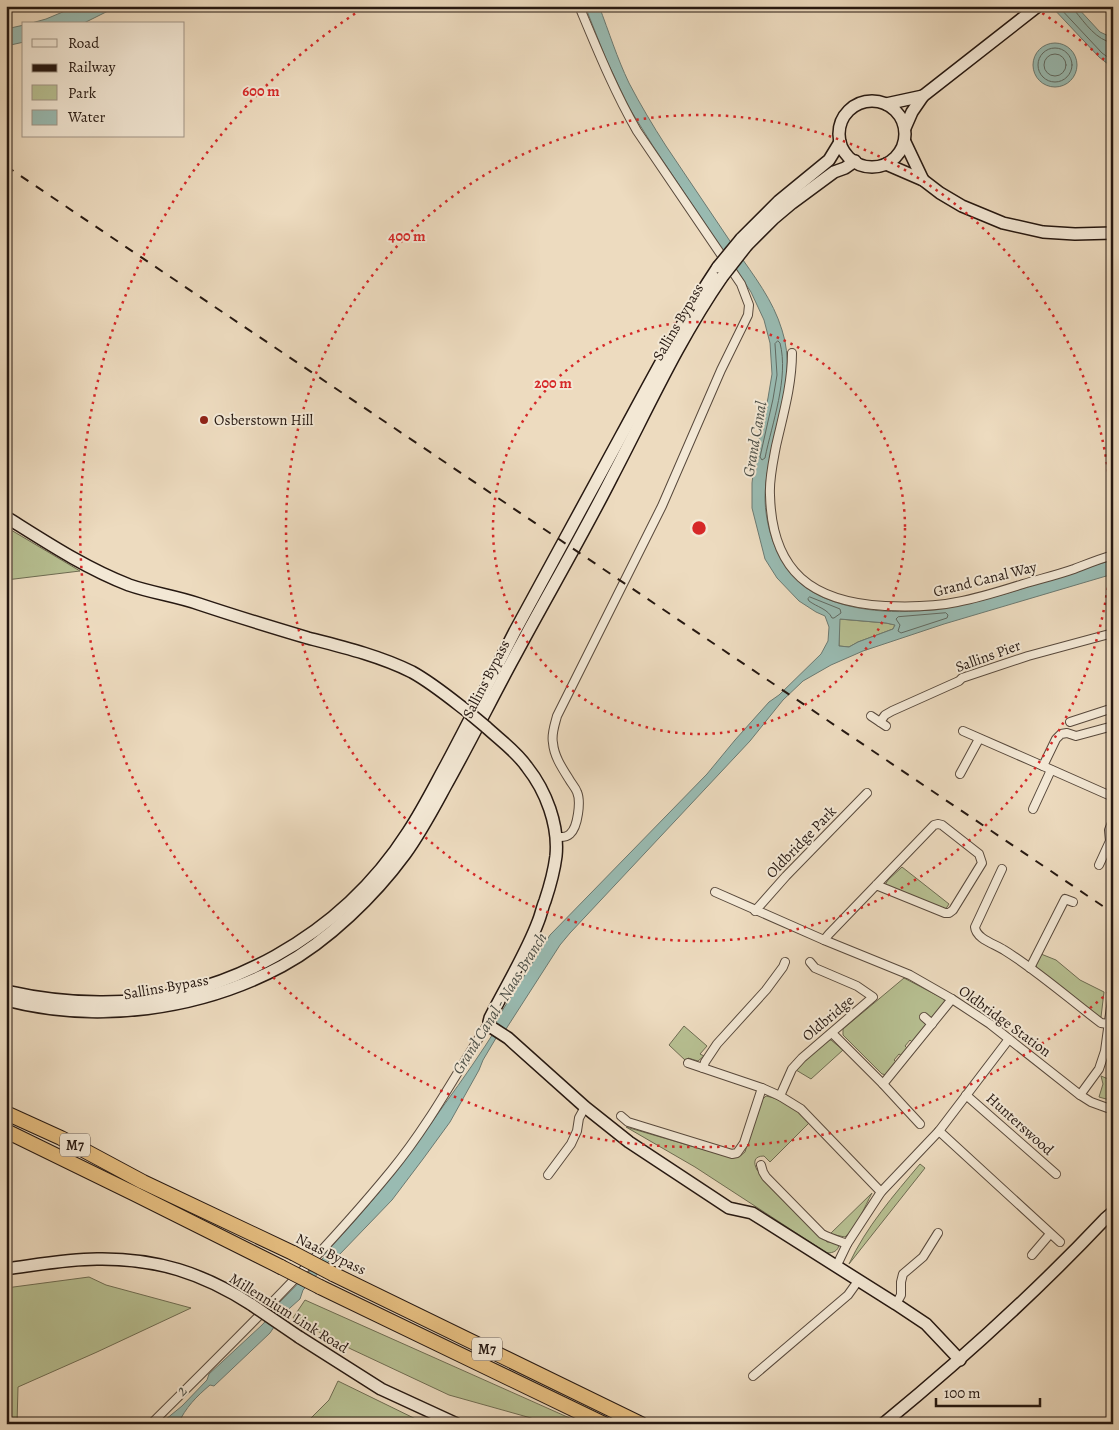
<svg xmlns="http://www.w3.org/2000/svg" width="1119" height="1430" viewBox="0 0 1119 1430" font-family="Alegreya,serif">
	<style>
		.green { fill: #b7c092; stroke: #6e6c52 }
		.water { fill: #99bbb2; stroke: #6b7a72; fill-rule: evenodd }
		.lines { fill: none; stroke-linecap: round; stroke-linejoin: round }
		.shore { stroke: #606a62; stroke-width: 1 }
		.street-casing { stroke: #58493c; stroke-width: 10 }
		.secondary-casing { stroke: #261811; stroke-width: 14 }
		.highway-casing { stroke: #261811; stroke-width: 16 }
		.street { stroke: #f3e8d5; stroke-width: 8 }
		.secondary { stroke: #f3e8d5; stroke-width: 11 }
		.highway { stroke: #e6be80; stroke-width: 14 }
		.rail { stroke: #261811; stroke-width: 2; stroke-dasharray: 9 9; stroke-linecap: butt }
		.secondary-bridge-casing { stroke: #261811; stroke-width: 14; stroke-linecap: butt }
		.highway-bridge-casing { stroke: #261811; stroke-width: 16; stroke-linecap: butt }
		.secondary-bridge { stroke: #f3e8d5; stroke-width: 11 }
		.highway-bridge { stroke: #e6be80; stroke-width: 14 }
		.ring { fill: none; stroke: #d62828; stroke-width: 2.5; stroke-dasharray: 2.5 5 }
		.poi-dot { fill: #8f2418; stroke: #f3e8d5; stroke-width: 2 }
		.labels { text-anchor: middle; stroke-width: 4; stroke-linejoin: round; paint-order: stroke }
		.shield { fill: #f3e8d5; stroke: #64564c; stroke-width: 1 }
		.shield-label { font-size: 14px; font-weight: bold; fill: #261811 }
		.street-label { font-size: 15px; fill: #261811; stroke: #f3e8d5 }
		.poi-label { font-size: 15px; fill: #261811; stroke: #f3e8d5; text-anchor: start }
		.water-label { font-size: 16px; font-style: italic; fill: #4e5149; stroke: #f3e8d5 }
		.centre { fill: #d62828; stroke: #f3e8d5; stroke-width: 2.5 }
		.ring-label { font-size: 15px; text-anchor: middle; font-weight: bold; fill: #d62828; stroke: #f3e8d5; stroke-width: 4; stroke-linejoin: round; paint-order: stroke }
	</style>
	<rect width="100%" height="100%" fill="#eddbbf"/>
	<filter id="stains"><feTurbulence type="fractalNoise" baseFrequency=".004" numOctaves="4"/><feColorMatrix values="0 0 0 0 .2 0 0 0 0 .09 0 0 0 0 .02 0 0 0 .5 -.17"/></filter>
	<radialGradient id="worn" r=".72"><stop offset=".6" stop-color="#630" stop-opacity="0"/><stop offset="1" stop-color="#630" stop-opacity=".3"/></radialGradient>
	<g class="green">
		<polygon points="6,527 80,571 6,580"/>
		<polygon points="839,619 886,623 895,625 893,629 858,642 849,647 839,646"/>
		<polygon points="902,867 949,904 945,910 885,885 888,880"/>
		<polygon points="1041,954 1056,960 1080,980 1104,992 1101,1017 1099,1017 1037,970 1036,964"/>
		<polygon points="904,978 944,999 945,1004 913,1043 910,1040 905,1046 908,1049 902,1056 899,1054 894,1060 897,1063 887,1075 882,1074 843,1035 843,1029"/>
		<polygon points="684,1026 707,1046 700,1054 704,1056 698,1061 688,1058 686,1061 669,1045"/>
		<polygon points="828,1040 831,1040 843,1050 811,1079 796,1070 801,1063"/>
		<polygon points="1101,1076 1113,1081 1113,1101 1099,1097 1103,1084"/>
		<path d="M766 1096C782 1099 799 1110 810 1122L770 1162 764 1156C754 1156 753 1162 757 1170L827 1242H834L839 1245C838 1251 833 1253 827 1253L695 1167 626 1127 705 1150 733 1157H739L745 1152 761 1101Z"/>
		<path d="M920 1164 925 1168 849 1264C866 1227 894 1195 920 1164Z"/>
		<path d="M872 1193C864 1208 858 1225 845 1237L830 1234Z"/>
		<polygon points="89,1277 106,1285 191,1308 97,1352 18,1387 17,1424 6,1424 6,1288"/>
		<path d="M305 1300C398 1341 490 1383 583 1424H542L531 1418 449 1395 351 1349 293 1318Z"/>
		<polygon points="338,1381 426,1424 311,1424 308,1421 329,1400"/>
	</g>
	<g class="water">
		<polygon points="77,6 118,6 82,24 28,24 46,19"/>
		<path d="M585 6H599C609 32 617 58 629 83 640 104 653 126 666 146 689 181 713 215 736 250 754 276 773 300 782 330 800 385 766 441 765 497 765 525 775 556 794 577 808 593 829 601 849 606 940 627 1027 584 1113 560V574L944 624 863 651 831 665 803 681 783 700 750 741 570 933 560 945 506 1029 502 1028 483 1060 479 1070 450 1122 423 1159 392 1200 340 1254 330 1260 303 1290 300 1299 282 1315 270 1333 214 1386 210 1385C196 1397 186 1407 178 1424H160L182 1406 207 1380 209 1374 262 1325 275 1311 278 1304 324 1257V1254C369 1208 407 1158 444 1105 463 1079 481 1053 498 1026L495 1022 550 935 707 774 735 740 769 702 779 695 821 654 828 641 829 627 825 616 816 612 799 601 777 578 765 559 752 508V483L755 457 768 398 772 374 770 343 764 320 751 292 653 146 628 106 606 59ZM840 619 886 623 895 625 893 629 858 642 849 647 839 646Z"/>
		<polygon points="1051,6 1076,6 1100,32 1113,38 1113,68 1099,57"/>
		<polygon points="24,25 24,42 6,46 6,29"/>
		<circle cx="1055" cy="65" r="22"/>
	</g>
	<g class="lines">
		<g class="shore">
			<polyline points="1058,6 1102,53 1113,61"/>
			<path d="M1073 6 1075 11C1085 23 1096 40 1113 43"/>
			<circle cx="1055" cy="65" r="17"/>
			<circle cx="1055" cy="65" r="11"/>
			<path d="M778 341 780 343C789 378 772 423 765 458L762 460 760 457 773 399 777 375 775 344Z"/>
			<path d="M810 597 840 609 841 613 834 618H832C828 609 817 607 809 601L808 599Z"/>
			<polygon points="946,613 948,615 947,618 901,633 898,631 900,625 896,619 898,617"/>
		</g>
		<defs>
			<g id="street">
				<path d="M792 353C792 385 783 415 776 446 773 462 769 479 770 495 772 572 812 602 885 606 910 607 933 607 957 602 979 598 1001 591 1023 584 1040 579 1057 575 1074 569 1087 564 1099 559 1113 555"/>
				<polyline points="871,716 886,726"/>
				<polyline points="880,722 885,715 892,711 959,681 962,678 1028,656 1113,633"/>
				<polyline points="1070,722 1113,708"/>
				<polyline points="1113,726 1076,736 1067,733 1061,734 1056,739 1043,766 1113,797"/>
				<polyline points="963,731 1043,766"/>
				<polyline points="960,774 979,739"/>
				<polyline points="1033,809 1051,770"/>
				<path d="M556 837C561 837 566 838 570 834 578 827 581 801 577 792 575 787 571 783 569 779 562 768 554 756 553 743 551 734 555 724 557 716L662 506 721 370 748 315 749 305 741 284 637 131C614 91 597 49 579 6"/>
				<polyline points="1099,865 1110,841 1109,830 1113,820"/>
				<path d="M1002 869 975 927C976 939 995 944 1004 950 1038 971 1069 999 1101 1023L1108 1024"/>
				<polyline points="715,892 824,940 910,975 952,999 990,1024 1080,1095 1091,1102 1113,1110"/>
				<polyline points="755,911 786,876 867,793"/>
				<polyline points="824,940 829,934 934,825 938,824 942,825 979,854 982,863 953,910 949,913 945,913 876,885"/>
				<polyline points="1030,968 1065,899 1073,902"/>
				<polyline points="924,1017 932,1024"/>
				<polyline points="832,1033 883,1084 920,1124"/>
				<polyline points="688,1063 762,1088 780,1096 801,1109 881,1192"/>
				<polyline points="703,1068 705,1062 717,1044 766,990 783,967 785,962"/>
				<polyline points="883,1084 952,999"/>
				<polyline points="966,1095 1056,1174"/>
				<polyline points="1080,1095 1099,1069 1105,1051 1113,992"/>
				<polyline points="780,1096 792,1069 802,1058 873,997 857,986 815,968 810,962"/>
				<polyline points="621,1116 628,1122 732,1154 737,1153 744,1143 762,1088"/>
				<polyline points="939,1131 1060,1242"/>
				<path d="M761 1165 763 1172 766 1177 822 1234C830 1238 839 1241 847 1244"/>
				<polyline points="548,1175 571,1144 577,1131 579,1118 585,1107"/>
				<polyline points="1032,1255 1050,1234"/>
				<polyline points="836,1267 847,1244 881,1192 939,1131 1009,1039"/>
				<polyline points="896,1304 901,1295 901,1282 903,1274 923,1257 938,1233"/>
				<polyline points="753,1376 848,1295 858,1281"/>
				<path d="M151 1424C233 1342 318 1260 391 1171 429 1125 457 1072 489 1022"/>
			</g>
			<g id="secondary">
				<circle cx="872" cy="134" r="33"/>
				<polyline points="886,104 923,96"/>
				<polyline points="905,128 912,112 923,96 1038,6"/>
				<polyline points="905,142 923,180"/>
				<polyline points="886,164 923,180 940,193 962,206 1003,223 1043,232 1075,234 1113,233"/>
				<polyline points="741,239 779,201 829,160 840,142"/>
				<polyline points="747,245 773,219 792,203 834,172 845,168 855,161"/>
				<path d="M6 517C46 542 85 568 129 585 152 593 176 596 199 604 235 616 271 627 308 638 343 647 380 656 412 672 432 683 450 698 468 712"/>
				<path d="M486 727C500 740 516 751 527 767 546 791 559 825 556 856 554 872 550 886 545 901 542 908 541 915 538 922 526 954 505 988 490 1018L489 1022 491 1027 508 1038 585 1107 629 1142 729 1208 752 1213 896 1304 926 1324 960 1360"/>
				<path d="M6 991C37 998 68 1002 100 1002 223 1003 342 935 408 832 422 811 434 787 446 765 470 720 492 676 515 631 550 566 586 501 621 436 652 379 682 321 718 267"/>
				<path d="M6 1000C97 1024 200 1010 282 966 328 941 375 895 405 854 421 832 433 809 445 787 468 746 489 704 511 663 544 601 580 540 612 477 647 410 679 339 722 277"/>
				<path d="M6 1269C36 1265 67 1259 97 1259 156 1258 203 1273 252 1305"/>
				<polyline points="299,1337 381,1389 457,1424"/>
				<path d="M883 1424C961 1360 1036 1292 1105 1219L1113 1212"/>
			</g>
			<g id="highway">
				<polyline points="6,1113 61,1138 143,1182 293,1253"/>
				<polyline points="6,1131 135,1194 281,1267"/>
				<polyline points="333,1274 641,1424"/>
				<polyline points="320,1287 604,1424"/>
			</g>
		</defs>
		<use href="#street" class="street-casing"/>
		<use href="#secondary" class="secondary-casing"/>
		<use href="#highway" class="highway-casing"/>
		<use href="#street" class="street"/>
		<use href="#secondary" class="secondary"/>
		<use href="#highway" class="highway"/>
		<polyline class="rail" points="6,166 1113,913"/>
		<defs>
			<g id="secondary-bridge">
				<polyline points="718,267 741,239"/>
				<polyline points="722,277 747,245"/>
				<polyline points="468,712 486,727"/>
				<polyline points="252,1305 299,1337"/>
			</g>
			<g id="highway-bridge">
				<polyline points="293,1253 333,1274"/>
				<polyline points="281,1267 320,1287"/>
			</g>
		</defs>
		<use href="#secondary-bridge" class="secondary-bridge-casing"/>
		<use href="#highway-bridge" class="highway-bridge-casing"/>
		<use href="#secondary-bridge" class="secondary-bridge"/>
		<use href="#highway-bridge" class="highway-bridge"/>
	</g>
	<g class="ring">
		<circle cx="699" cy="528" r="206"/>
		<circle cx="699" cy="528" r="413"/>
		<path d="M1109 992A619 619 0 1 1 362 9M1036 9A619 619 0 0 1 1109 64"/>
	</g>
	<circle class="poi-dot" cx="204" cy="420" r="5"/>
	<g class="labels">
		<g class="shield">
			<rect x="60" y="1133.5" width="30" height="23" rx="4"/>
			<rect x="472" y="1337.5" width="30" height="23" rx="4"/>
		</g>
		<g class="shield-label">
			<text x="75" y="1150">M7</text>
			<text x="487" y="1354">M7</text>
		</g>
		<g class="street-label">
			<text transform="translate(678 322) rotate(-60)" y="5">Sallins Bypass</text>
			<text transform="translate(985 579) rotate(-14)" y="5">Grand Canal Way</text>
			<text transform="translate(988 656) rotate(-20)" y="5">Sallins Pier</text>
			<text transform="translate(486 679) rotate(-63)" y="5">Sallins Bypass</text>
			<text transform="translate(801 842) rotate(-46)" y="5">Oldbridge Park</text>
			<text transform="translate(166 987) rotate(-10)" y="5">Sallins Bypass</text>
			<text transform="translate(828 1018) rotate(-40)" y="5">Oldbridge</text>
			<text transform="translate(1005 1021) rotate(36)" y="5">Oldbridge Station</text>
			<text transform="translate(1020 1124) rotate(42)" y="5">Hunterswood</text>
			<text transform="translate(331 1254) rotate(26)" y="5">Naas Bypass</text>
			<text transform="translate(289 1313) rotate(32)" y="5">Millennium Link Road</text>
		</g>
		<g class="poi-label">
			<text x="214" y="425">Osberstown Hill</text>
		</g>
		<g class="water-label">
			<text transform="translate(754 439) rotate(-80)" y="6">Grand Canal</text>
			<text transform="translate(499 1003) rotate(-58)" y="6">Grand Canal - Naas Branch</text>
			<text transform="translate(181 1390) rotate(-46)" y="6">2</text>
		</g>
	</g>
	<circle cx="699" cy="528" r="8" class="centre"/>
	<g class="ring-label">
		<text x="261" y="96">600 m</text>
		<text x="407" y="241">400 m</text>
		<text x="553" y="388">200 m</text>
	</g>
	<rect width="1119" height="1430" fill="none" stroke="#eddbbf" stroke-width="25"/>
	<rect x="8" y="8" width="1104" height="1415" fill="none" stroke="#261811" stroke-width="2.5"/>
	<rect x="12" y="12" width="1094" height="1405" fill="none" stroke="#261811"/>
	<rect x="22" y="22" width="162" height="115" fill="#f3e8d5" stroke="#a19587"/>
	<rect x="32" y="39" width="25" height="8" fill="#f3e8d5" stroke="#a19587"/>
	<text x="68" y="48" font-size="15" fill="#261811">Road</text>
	<rect x="32" y="64" width="25" height="8" fill="#261811" stroke="#a19587"/>
	<text x="68" y="72" font-size="15" fill="#261811">Railway</text>
	<rect x="32" y="85" width="25" height="15" fill="#b7c092" stroke="#a19587"/>
	<text x="68" y="98" font-size="15" fill="#261811">Park</text>
	<rect x="32" y="110" width="25" height="15" fill="#99bbb2" stroke="#a19587"/>
	<text x="68" y="122" font-size="15" fill="#261811">Water</text>
	<path d="M936 1398v8h104v-8" fill="none" stroke="#261811" stroke-width="2.5"/>
	<text x="944" y="1398" font-size="15" fill="#261811" stroke="#f3e8d5" stroke-width="4" paint-order="stroke">100 m</text>
	<rect width="100%" height="100%" filter="url(#stains)"/>
	<rect width="100%" height="100%" fill="url(#worn)"/>
</svg>
